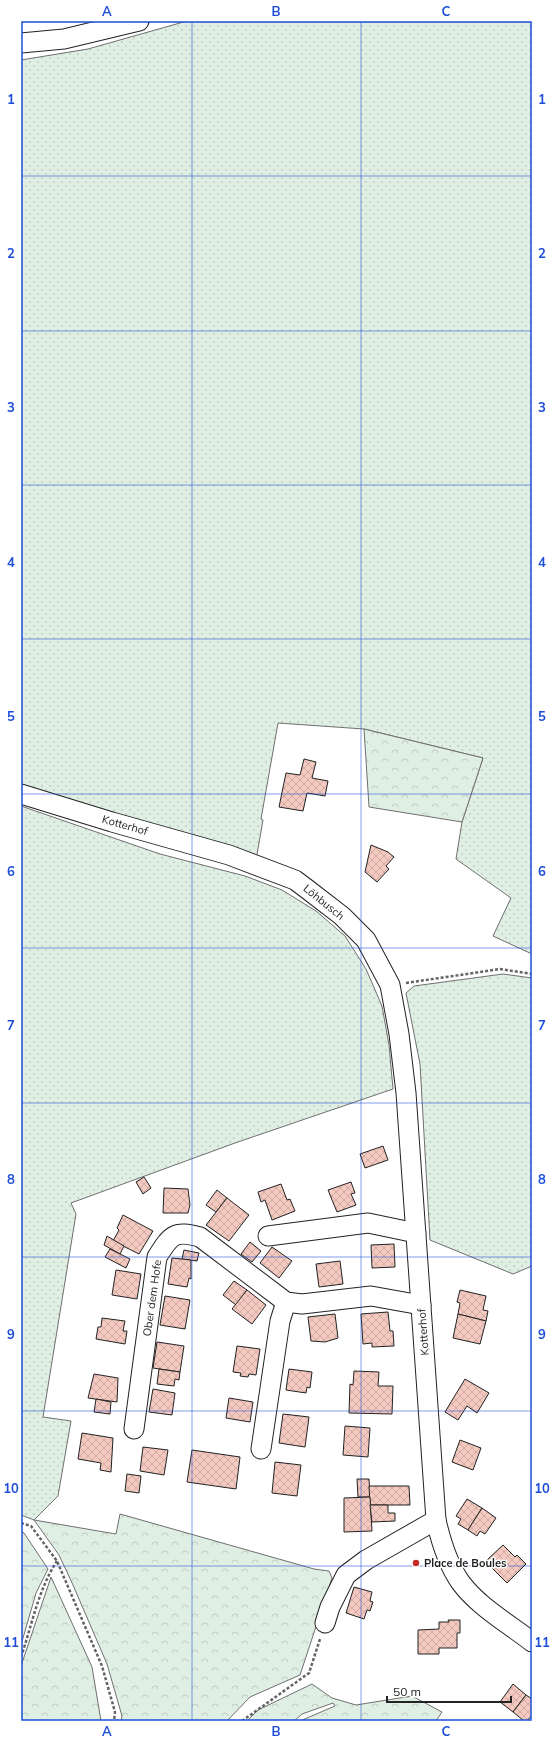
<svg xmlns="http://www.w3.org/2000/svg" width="553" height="1742" viewBox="0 0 553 1742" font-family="Mulish,sans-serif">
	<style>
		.grass { fill: url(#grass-dots); stroke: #6f6f6f }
		.forest { fill: url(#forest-crowns); stroke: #6f6f6f }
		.building { fill: url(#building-cross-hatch); stroke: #222 }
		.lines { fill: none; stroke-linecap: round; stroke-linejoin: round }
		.minor-casing { stroke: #222; stroke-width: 21 }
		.path { stroke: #646464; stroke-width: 2.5; stroke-dasharray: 3 2; stroke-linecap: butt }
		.minor { stroke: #fff; stroke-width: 19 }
		.grid { fill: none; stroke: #1d4ed8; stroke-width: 1; stroke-opacity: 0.55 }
		.poi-dot { fill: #c62828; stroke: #fff; stroke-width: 1.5 }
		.labels { text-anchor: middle; stroke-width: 3; stroke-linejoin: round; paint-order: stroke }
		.street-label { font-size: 11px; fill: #222; stroke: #fff }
		.poi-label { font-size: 11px; font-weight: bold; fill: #222; stroke: #fff; text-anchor: start }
		.neatline { fill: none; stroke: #1d4ed8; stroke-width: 1.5 }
		.grid-label { font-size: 13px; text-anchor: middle; font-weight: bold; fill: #1d4ed8 }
	</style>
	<defs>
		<pattern id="grass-dots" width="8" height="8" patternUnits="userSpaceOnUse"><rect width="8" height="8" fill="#e0efe3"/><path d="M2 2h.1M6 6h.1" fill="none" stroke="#c0cdc2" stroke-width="1.8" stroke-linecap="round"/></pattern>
		<pattern id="forest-crowns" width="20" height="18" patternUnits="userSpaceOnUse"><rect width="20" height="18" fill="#e0efe3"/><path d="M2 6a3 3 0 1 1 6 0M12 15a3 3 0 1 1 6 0" fill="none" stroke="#c0cdc2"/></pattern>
		<pattern id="building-cross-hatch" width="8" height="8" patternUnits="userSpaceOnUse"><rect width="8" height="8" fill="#f3c9c0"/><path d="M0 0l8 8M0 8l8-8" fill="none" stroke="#d0aca5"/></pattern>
	</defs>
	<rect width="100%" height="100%" fill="#fff"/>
	<g class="grass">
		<polygon points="187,21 532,21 532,954 493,936 511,898 456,859 462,822 483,758 364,729 278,723 261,819 263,820 256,860 21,790 21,60 88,49"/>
		<polygon points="21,806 160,854 245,876 282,890 316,911 345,936 366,969 382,1006 389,1045 393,1089 235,1143 71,1203 76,1214 43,1417 71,1421 58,1496 34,1520 21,1515"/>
		<polygon points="503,974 532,978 532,1266 513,1274 430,1240 420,1064 406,993 414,986"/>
	</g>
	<g class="forest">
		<polygon points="364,729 483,758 462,822 369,807"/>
		<polygon points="120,1514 314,1569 329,1571 332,1578 300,1675 250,1697 227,1721 121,1721 122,1716 107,1664 73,1585 59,1555 34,1520 116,1534"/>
		<polygon points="21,1531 24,1533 48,1569 36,1593 21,1645"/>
		<polygon points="51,1577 92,1667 101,1721 21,1721 21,1666"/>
		<polygon points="312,1684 332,1698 356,1705 412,1696 442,1712 436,1721 300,1721 335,1706 333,1703 302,1714 294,1721 247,1721 258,1710"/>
	</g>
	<g class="building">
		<polygon points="304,759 316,762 312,778 328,781 325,796 307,793 303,811 279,807 286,773 300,775"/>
		<polygon points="371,845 388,852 394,857 386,866 389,869 377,882 365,872"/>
		<polygon points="383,1146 388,1160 365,1168 360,1154"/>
		<polygon points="144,1177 151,1188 143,1194 136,1182"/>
		<polygon points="351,1182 355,1193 351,1194 356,1205 337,1212 328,1190"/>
		<polygon points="281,1184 287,1200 290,1199 295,1211 272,1220 265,1200 261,1202 258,1192"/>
		<polygon points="164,1188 188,1189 190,1205 188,1213 163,1213"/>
		<polygon points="217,1190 227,1198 216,1212 206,1205"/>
		<polygon points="227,1198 249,1215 229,1241 206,1225"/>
		<polygon points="123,1215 153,1231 139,1254 113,1241 119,1230 117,1228"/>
		<polygon points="107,1236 124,1246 120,1254 104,1245"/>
		<polygon points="250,1242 261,1251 252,1262 241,1254"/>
		<polygon points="394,1244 395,1267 372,1268 371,1245"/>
		<polygon points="272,1247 292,1261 279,1278 260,1263"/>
		<polygon points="110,1249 130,1259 126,1268 105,1257"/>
		<polygon points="184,1250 199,1253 197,1261 182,1259"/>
		<polygon points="172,1258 191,1260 191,1279 189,1278 187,1287 168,1284"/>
		<polygon points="340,1261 343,1284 319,1287 316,1264"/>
		<polygon points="116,1270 141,1274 137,1299 112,1295"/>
		<polygon points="234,1281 247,1290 236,1305 223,1295"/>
		<polygon points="247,1290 266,1305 252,1324 232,1309"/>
		<polygon points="460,1290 486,1296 483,1310 488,1311 486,1321 458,1314 460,1303 457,1302"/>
		<polygon points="165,1296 190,1300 185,1329 160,1325"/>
		<polygon points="388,1312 390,1331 393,1331 394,1346 372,1347 372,1343 363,1344 361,1314"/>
		<polygon points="335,1314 338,1338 325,1342 311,1341 308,1317"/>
		<polygon points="458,1314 486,1321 480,1344 453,1338"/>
		<polygon points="102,1318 125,1321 123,1331 127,1331 125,1344 96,1339 98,1327 101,1327"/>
		<polygon points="157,1342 184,1346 180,1372 153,1368"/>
		<polygon points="237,1346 260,1349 256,1375 249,1374 248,1377 240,1376 241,1373 233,1372"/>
		<polygon points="159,1369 180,1372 179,1380 175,1379 174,1386 157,1384"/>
		<polygon points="289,1369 312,1372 310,1388 307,1387 306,1393 286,1390"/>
		<polygon points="354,1371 379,1372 378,1386 393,1386 392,1414 349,1413 350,1384 353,1385"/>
		<polygon points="94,1374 118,1378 117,1402 88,1398"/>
		<polygon points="465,1379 489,1393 477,1413 467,1406 458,1420 445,1412"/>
		<polygon points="153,1389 175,1393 172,1415 149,1412"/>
		<polygon points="229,1398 253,1402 250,1422 226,1418"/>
		<polygon points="96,1399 111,1402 110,1414 94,1412"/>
		<polygon points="283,1414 309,1417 305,1447 279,1443"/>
		<polygon points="345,1426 370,1428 368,1457 343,1455"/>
		<polygon points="82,1433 113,1438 111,1472 100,1470 101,1463 78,1459"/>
		<polygon points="460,1440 481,1448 473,1470 452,1462"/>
		<polygon points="143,1447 168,1450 164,1475 140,1471"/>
		<polygon points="192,1450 240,1457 236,1489 187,1482"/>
		<polygon points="275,1462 301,1465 297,1496 272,1493"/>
		<polygon points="127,1474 141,1476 139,1493 125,1491"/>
		<polygon points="357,1479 369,1479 370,1497 358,1497"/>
		<polygon points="369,1486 409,1486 410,1505 370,1505"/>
		<polygon points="370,1497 372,1531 344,1532 344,1498"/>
		<polygon points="467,1499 482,1508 468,1530 458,1524 461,1519 456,1516"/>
		<polygon points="370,1505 388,1505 388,1513 395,1513 395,1521 372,1522"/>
		<polygon points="482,1508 496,1518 485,1534 480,1531 477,1536 468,1530"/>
		<polygon points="503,1545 515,1557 517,1555 526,1564 507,1583 491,1567 493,1566 487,1560"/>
		<polygon points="354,1587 372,1592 370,1601 373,1602 370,1611 367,1610 364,1619 346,1613"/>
		<polygon points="448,1620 460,1620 460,1633 457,1633 457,1648 439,1648 439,1654 418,1654 418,1630 439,1629 439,1622 449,1622"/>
		<polygon points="513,1684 526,1695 513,1712 500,1702"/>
		<polygon points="526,1695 532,1699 532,1715 527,1721 524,1721 513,1712"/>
	</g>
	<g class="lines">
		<defs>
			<g id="minor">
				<polyline points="21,43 64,39 139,21"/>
				<path d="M21 794 112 822 229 855 295 880 307 889 342 916 366 940 390 985 399 1034 406 1093 436 1520C441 1542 448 1565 461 1583 479 1607 509 1624 532 1642"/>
				<polyline points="268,1236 368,1223 416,1233"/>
				<path d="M134 1429 157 1257C171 1235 174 1230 200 1237L286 1302 302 1304 371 1296 421 1305"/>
				<polyline points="261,1449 280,1321 286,1302"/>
				<polyline points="325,1623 330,1607 346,1575 366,1560 436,1520"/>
			</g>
		</defs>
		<use href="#minor" class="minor-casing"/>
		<g class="path">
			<polyline points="406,983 500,969 532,974"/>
			<polyline points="21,1523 31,1526 57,1561 102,1666 115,1712 114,1721"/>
			<path d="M21 1657C32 1625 38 1590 57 1561"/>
			<polyline points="242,1721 309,1673 320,1639"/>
		</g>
		<use href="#minor" class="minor"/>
	</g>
	<path class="grid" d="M192 21V1721M361 21V1721M21 176H532M21 331H532M21 485H532M21 639H532M21 794H532M21 948H532M21 1103H532M21 1257H532M21 1411H532M21 1566H532"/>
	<circle class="poi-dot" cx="416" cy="1563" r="4"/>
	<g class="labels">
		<g class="street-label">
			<text transform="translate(125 825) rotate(16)" y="4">Kotterhof</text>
			<text transform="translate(324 902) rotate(39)" y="4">Löhbusch</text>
			<text transform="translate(152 1298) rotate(-82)" y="4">Ober dem Hofe</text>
			<text transform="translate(423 1332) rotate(-94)" y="4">Kotterhof</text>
		</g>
		<g class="poi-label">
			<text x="424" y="1567">Place de Boules</text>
		</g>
	</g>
	<rect width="553" height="1742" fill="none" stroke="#ffffff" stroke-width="44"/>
	<path d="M387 1696v6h124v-6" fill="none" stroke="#222222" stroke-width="2"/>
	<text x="393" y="1696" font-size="12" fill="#222222" stroke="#ffffff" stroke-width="3" paint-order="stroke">50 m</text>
	<rect x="22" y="22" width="509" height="1698" class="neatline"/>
	<g class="grid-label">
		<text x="107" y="16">A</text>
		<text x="276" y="16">B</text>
		<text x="446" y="16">C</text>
		<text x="11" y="104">1</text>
		<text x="542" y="104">1</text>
		<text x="11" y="258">2</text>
		<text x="542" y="258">2</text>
		<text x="11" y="412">3</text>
		<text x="542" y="412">3</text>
		<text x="11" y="567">4</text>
		<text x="542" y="567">4</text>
		<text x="11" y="721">5</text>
		<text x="542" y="721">5</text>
		<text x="11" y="876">6</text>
		<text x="542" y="876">6</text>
		<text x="11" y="1030">7</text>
		<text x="542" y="1030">7</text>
		<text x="11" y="1184">8</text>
		<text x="542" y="1184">8</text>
		<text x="11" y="1339">9</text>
		<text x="542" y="1339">9</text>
		<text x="11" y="1493">10</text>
		<text x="542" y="1493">10</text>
		<text x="11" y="1647">11</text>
		<text x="542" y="1647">11</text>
		<text x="107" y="1736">A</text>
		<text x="276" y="1736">B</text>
		<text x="446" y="1736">C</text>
	</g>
</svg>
